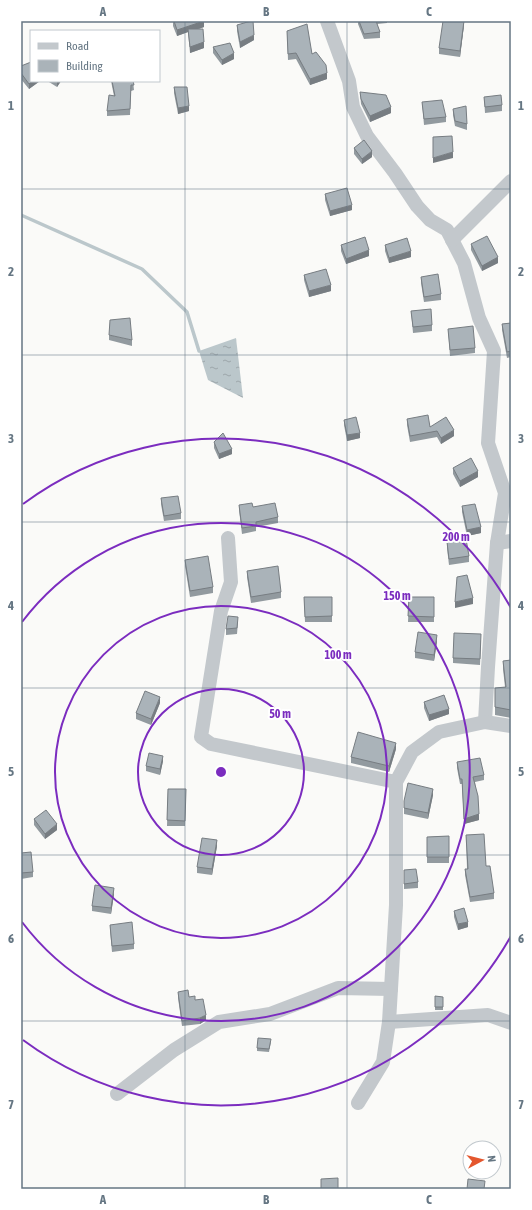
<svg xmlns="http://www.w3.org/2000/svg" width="532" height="1210" viewBox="0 0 532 1210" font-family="'Asap Condensed',sans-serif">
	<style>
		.water { fill: url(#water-ripples) }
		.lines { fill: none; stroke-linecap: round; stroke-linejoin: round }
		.stream { stroke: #bbc7cb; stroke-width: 3.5 }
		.minor { stroke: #c3c8cc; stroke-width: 14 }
		.wall { fill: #929a9f }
		.shaded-wall { fill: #777d82 }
		.building { fill: #aab3b9; stroke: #777d82 }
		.grid { fill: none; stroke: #657683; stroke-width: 1; stroke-opacity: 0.55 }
		.ring { fill: none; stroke: #7b2cbf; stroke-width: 2 }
		.centre { fill: #7b2cbf; stroke: #fff; stroke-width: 2 }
		.ring-label { font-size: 12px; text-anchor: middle; font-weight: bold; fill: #7b2cbf; stroke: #fff; stroke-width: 4; stroke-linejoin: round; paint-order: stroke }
		.neatline { fill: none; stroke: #657683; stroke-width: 1.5 }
		.grid-label { font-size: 13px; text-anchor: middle; font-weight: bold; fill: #657683 }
	</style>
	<defs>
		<pattern id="water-ripples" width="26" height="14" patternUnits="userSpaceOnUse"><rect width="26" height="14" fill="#bbc7cb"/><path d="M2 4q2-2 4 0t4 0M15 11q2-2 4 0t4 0" fill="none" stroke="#9ca6aa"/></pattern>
	</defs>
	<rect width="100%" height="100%" fill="#fafaf8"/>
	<polygon class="water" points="236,338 243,398 208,380 199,351"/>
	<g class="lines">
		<polyline class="stream" points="21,215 142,269 187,312 199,351"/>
		<g class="minor">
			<polyline points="327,21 349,81 353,107 367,136 395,173 417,206 430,220 447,230 464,263 479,318 494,351 488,443 505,493 497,543 488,667 485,722 511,726"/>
			<polyline points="452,240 511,181"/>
			<polyline points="228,538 231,582 221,611 201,737 211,744 396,782"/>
			<polyline points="497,543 511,541"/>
			<polyline points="389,1022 488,1015 511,1023"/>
			<polyline points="117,1094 174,1050 219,1022 270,1014 338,988 391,989"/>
			<polyline points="358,1103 383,1062 389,1022 396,905 396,782 412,752 439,732 485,722"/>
		</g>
	</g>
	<g class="wall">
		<polygon points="173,21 204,21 204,27 199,29 204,48 190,53 188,32 177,36 173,26"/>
		<polygon points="358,21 387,21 387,23 377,24 380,32 380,38 364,39 358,24"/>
		<polygon points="237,25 254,40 240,48 237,31"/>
		<polygon points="464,25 460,57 439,54 439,48"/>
		<polygon points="287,31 312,54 327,79 310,85 296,59 288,60"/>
		<polygon points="213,47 234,59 222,65 213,53"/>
		<polygon points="21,66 31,81 40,81 29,89 21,79"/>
		<polygon points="49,81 61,81 57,87 49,82"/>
		<polygon points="111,81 133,81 134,90 131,91 130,115 107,116 107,111 114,96"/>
		<polygon points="174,87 189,111 178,114 174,93"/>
		<polygon points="360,92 391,113 370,122 361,104"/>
		<polygon points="484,97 502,105 502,111 485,113"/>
		<polygon points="422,102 446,117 446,122 424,125"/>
		<polygon points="453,109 467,124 467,130 455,126 453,115"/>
		<polygon points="354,148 372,157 362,164 354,154"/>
		<polygon points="325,194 352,210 330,216 325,200"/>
		<polygon points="471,244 498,263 482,271 471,250"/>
		<polygon points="341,245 369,256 346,264 341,251"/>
		<polygon points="385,245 411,257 389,263 385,251"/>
		<polygon points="304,275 331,291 309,297 304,280"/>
		<polygon points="421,277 441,294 441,300 424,302 421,283"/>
		<polygon points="411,311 432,325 432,331 413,333"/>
		<polygon points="511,323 511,357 507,358 502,330 502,324"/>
		<polygon points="448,329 475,348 475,353 450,356"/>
		<polygon points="109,335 132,340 132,346 109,340"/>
		<polygon points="407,419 430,427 454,436 441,444 437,437 410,442 407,425"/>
		<polygon points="344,420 360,438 347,441 344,425"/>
		<polygon points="214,442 232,454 219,459 214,448"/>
		<polygon points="453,468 478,477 460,487 453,474"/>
		<polygon points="161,498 181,513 181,519 164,521 161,504"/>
		<polygon points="239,505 253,507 278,517 278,523 256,527 256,531 242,534 239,510"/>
		<polygon points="462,506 481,533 467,536 462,512"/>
		<polygon points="447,542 469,556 469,562 449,565 447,548"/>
		<polygon points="185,560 213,587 213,593 190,597 185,566"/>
		<polygon points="247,571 281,592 281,598 251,603 247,577"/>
		<polygon points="304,597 332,597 332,622 305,622"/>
		<polygon points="409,597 434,597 434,622 408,622"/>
		<polygon points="238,622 237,634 226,635 226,629"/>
		<polygon points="481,640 480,665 453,663 453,658"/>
		<polygon points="437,641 434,661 415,658 415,652"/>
		<polygon points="511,660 511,718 495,715 495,688 505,687 503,669 503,661"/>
		<polygon points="424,702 449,714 429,721 424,708"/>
		<polygon points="160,703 151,725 136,719 136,713"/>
		<polygon points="396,749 389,772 351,763 351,757"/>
		<polygon points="163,761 160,775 146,771 146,766"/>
		<polygon points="457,762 484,775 484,780 475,782 479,820 464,824 462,784 460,784 457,768"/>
		<polygon points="168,789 186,789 185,826 167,826"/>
		<polygon points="433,795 428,819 404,814 404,801"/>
		<polygon points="34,819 57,830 45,839 34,825"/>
		<polygon points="466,835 494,893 494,899 470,902 465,875 465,869 467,869"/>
		<polygon points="449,836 449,863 427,863 427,837"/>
		<polygon points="217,846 212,875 197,873 197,867"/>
		<polygon points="21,853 33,872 33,877 21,879"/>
		<polygon points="404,870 418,882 418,888 404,889"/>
		<polygon points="114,894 111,914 92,911 92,906"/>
		<polygon points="454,911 468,927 458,930 454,917"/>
		<polygon points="110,925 134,944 134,949 112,952 110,930"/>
		<polygon points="178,992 189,997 195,1000 206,1020 200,1024 182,1026 178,998"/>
		<polygon points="435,996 443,997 443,1010 435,1010"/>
		<polygon points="271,1042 269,1052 257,1051 257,1048"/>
	</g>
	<g class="shaded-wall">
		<polygon points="204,21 204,27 188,32 188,29 188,32 177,36 177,30"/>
		<polygon points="464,21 464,25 460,57 460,51"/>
		<polygon points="254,35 254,40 240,48 240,42"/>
		<polygon points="204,42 204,48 190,53 190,47"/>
		<polygon points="234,53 234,59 222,65 222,60"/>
		<polygon points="327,73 327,79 310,85 310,79"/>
		<polygon points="32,81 40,81 29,89 29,84"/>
		<polygon points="57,81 61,81 57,87"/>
		<polygon points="189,106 189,111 178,114 178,108"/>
		<polygon points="391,107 391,113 370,122 370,116"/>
		<polygon points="372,151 372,157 362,164 362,159"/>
		<polygon points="453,152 453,158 433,163 433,158"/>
		<polygon points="352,205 352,210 330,216 330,211"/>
		<polygon points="369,250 369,256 346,264 346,259"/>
		<polygon points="411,251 411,257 389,263 389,258"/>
		<polygon points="498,257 498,263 482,271 482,266"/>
		<polygon points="331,285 331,291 309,297 309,291"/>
		<polygon points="454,430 454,436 441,444 441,438"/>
		<polygon points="360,433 360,438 347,441 347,435"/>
		<polygon points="232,449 232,454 219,459 219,454"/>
		<polygon points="478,471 478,477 460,487 460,481"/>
		<polygon points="481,527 481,533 467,536 467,530"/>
		<polygon points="473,598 473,604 455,608 455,602"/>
		<polygon points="437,635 437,641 434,661 434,655"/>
		<polygon points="160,697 160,703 151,725 151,719"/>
		<polygon points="449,709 449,714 429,721 429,715"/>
		<polygon points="396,743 396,749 389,772 389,766"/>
		<polygon points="163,756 163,761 160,775 160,769"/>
		<polygon points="433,789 433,795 428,819 428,813"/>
		<polygon points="479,814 479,820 464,824 464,819"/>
		<polygon points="57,824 57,830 45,839 45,834"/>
		<polygon points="217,840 217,846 212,875 212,869"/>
		<polygon points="114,888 114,894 111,914 111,908"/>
		<polygon points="468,922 468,927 458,930 458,924"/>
		<polygon points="206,1015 206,1020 200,1024 200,1018"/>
	</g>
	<g class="building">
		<polygon points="174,21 204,21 177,30"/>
		<polygon points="251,21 253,21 254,35 240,42 237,25"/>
		<polygon points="359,21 376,21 380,32 364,34"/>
		<polygon points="443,21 464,21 460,51 439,48"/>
		<polygon points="307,24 312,54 316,52 326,65 327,73 310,79 296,53 288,54 287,31"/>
		<polygon points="188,29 203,29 204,42 190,47"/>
		<polygon points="230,43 234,53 222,60 213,47"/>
		<polygon points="31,62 31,81 32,81 29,84 21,73 21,66"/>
		<polygon points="112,81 133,81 134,85 131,85 130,109 107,111 109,95 115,96"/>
		<polygon points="174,87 187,87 189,106 178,108"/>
		<polygon points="360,92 386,95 391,107 370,116 361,99"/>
		<polygon points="501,95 502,105 485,107 484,97"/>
		<polygon points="442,100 446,117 424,119 422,102"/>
		<polygon points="466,106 467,124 455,121 453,109"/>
		<polygon points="452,136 453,152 433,158 433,137"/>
		<polygon points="364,140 372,151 362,159 354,148"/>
		<polygon points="347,188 352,205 330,211 325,194"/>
		<polygon points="487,236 498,257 482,266 471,244"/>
		<polygon points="365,237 369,250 346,259 341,245"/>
		<polygon points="407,238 411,251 389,258 385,245"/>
		<polygon points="326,269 331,285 309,291 304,275"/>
		<polygon points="438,274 441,294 424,297 421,277"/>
		<polygon points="431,309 432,325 413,327 411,311"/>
		<polygon points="130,318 132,340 109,335 110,320"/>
		<polygon points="511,323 511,351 507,352 502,324"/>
		<polygon points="473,326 475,348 450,350 448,329"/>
		<polygon points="428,415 430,427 446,417 454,430 441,438 437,431 410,436 407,419"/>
		<polygon points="356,417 360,433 347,435 344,420"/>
		<polygon points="223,433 232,449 219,454 214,442"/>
		<polygon points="471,458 478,471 460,481 453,468"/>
		<polygon points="178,496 181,513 164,516 161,498"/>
		<polygon points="252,503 253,507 275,503 278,517 256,522 256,526 242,528 239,505"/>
		<polygon points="475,504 481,527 467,530 462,506"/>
		<polygon points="466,539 469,556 449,559 447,542"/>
		<polygon points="208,556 213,587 190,591 185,560"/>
		<polygon points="278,566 281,592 251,597 247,571"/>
		<polygon points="467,575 473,598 455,602 457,577"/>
		<polygon points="304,597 332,597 332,616 305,617"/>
		<polygon points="409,597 434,597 434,617 408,616"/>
		<polygon points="228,616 238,617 237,628 226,629"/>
		<polygon points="418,632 437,635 434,655 415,652"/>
		<polygon points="454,633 481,634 480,659 453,658"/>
		<polygon points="511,660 511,710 495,707 495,688 506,687 503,661"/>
		<polygon points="145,691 160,697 151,719 136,713"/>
		<polygon points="444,695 449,709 429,715 424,702"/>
		<polygon points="358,732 396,743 389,766 351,757"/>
		<polygon points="149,753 163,756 160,769 146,766"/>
		<polygon points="480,758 484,775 473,777 478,796 479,814 464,819 462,779 460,779 457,762"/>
		<polygon points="408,783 433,789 428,813 404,808 404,801"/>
		<polygon points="168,789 186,789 185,821 167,820"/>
		<polygon points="46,810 57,824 45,834 34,819"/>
		<polygon points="484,834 486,866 490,866 494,893 470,897 465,869 468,869 466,835"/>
		<polygon points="449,836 449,857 427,857 427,837"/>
		<polygon points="202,838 217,840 212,869 197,867"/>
		<polygon points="31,852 33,872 21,873 21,853"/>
		<polygon points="416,869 418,882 404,884 404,870"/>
		<polygon points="95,885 114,888 111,908 92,906"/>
		<polygon points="464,908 468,922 458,924 454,911"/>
		<polygon points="132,922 134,944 112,946 110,925"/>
		<polygon points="188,990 189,997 195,996 195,1000 203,999 206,1015 200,1018 182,1021 178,992"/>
		<polygon points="435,996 443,997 443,1007 435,1007"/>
		<polygon points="258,1038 271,1039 269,1049 257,1048"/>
		<polygon points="338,1178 338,1189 321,1189 321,1179"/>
		<polygon points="468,1179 485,1181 484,1189 467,1189"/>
	</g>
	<path class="grid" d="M185 21V1189M347 21V1189M21 189H511M21 355H511M21 522H511M21 688H511M21 855H511M21 1021H511"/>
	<g class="ring">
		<circle cx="221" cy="772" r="83"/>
		<circle cx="221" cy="772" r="166"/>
		<path d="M22 622A249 249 0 1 1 22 922"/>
		<path d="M511 936A333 333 0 0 1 23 1040M23 504A333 333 0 0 1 511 608"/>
	</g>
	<circle cx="221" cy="772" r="6" class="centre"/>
	<g class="ring-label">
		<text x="456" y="541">200 m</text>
		<text x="397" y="600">150 m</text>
		<text x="338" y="659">100 m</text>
		<text x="280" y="718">50 m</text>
	</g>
	<rect width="532" height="1210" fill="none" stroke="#ffffff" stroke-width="44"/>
	<rect x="30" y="30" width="130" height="52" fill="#ffffff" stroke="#c1c8cd"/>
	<rect x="38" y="43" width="20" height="6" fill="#c3c8cc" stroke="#c1c8cd"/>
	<text x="66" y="50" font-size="12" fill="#657683">Road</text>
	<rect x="38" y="60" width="20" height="12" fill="#aab3b9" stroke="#c1c8cd"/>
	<text x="66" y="70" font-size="12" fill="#657683">Building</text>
	<g transform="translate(482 1160) rotate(83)"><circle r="19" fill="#ffffff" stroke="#c1c8cd"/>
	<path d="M0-3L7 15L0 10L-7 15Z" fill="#e4572e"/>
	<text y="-6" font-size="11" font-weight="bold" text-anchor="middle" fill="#657683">N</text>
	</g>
	<rect x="22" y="22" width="488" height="1166" class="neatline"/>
	<g class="grid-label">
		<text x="103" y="16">A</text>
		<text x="266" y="16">B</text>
		<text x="429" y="16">C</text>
		<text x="11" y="110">1</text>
		<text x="521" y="110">1</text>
		<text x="11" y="276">2</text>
		<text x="521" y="276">2</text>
		<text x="11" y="443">3</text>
		<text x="521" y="443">3</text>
		<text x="11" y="610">4</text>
		<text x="521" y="610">4</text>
		<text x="11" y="776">5</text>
		<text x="521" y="776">5</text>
		<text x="11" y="943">6</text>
		<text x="521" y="943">6</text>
		<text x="11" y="1109">7</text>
		<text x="521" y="1109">7</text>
		<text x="103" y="1204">A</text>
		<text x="266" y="1204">B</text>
		<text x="429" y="1204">C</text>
	</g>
</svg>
